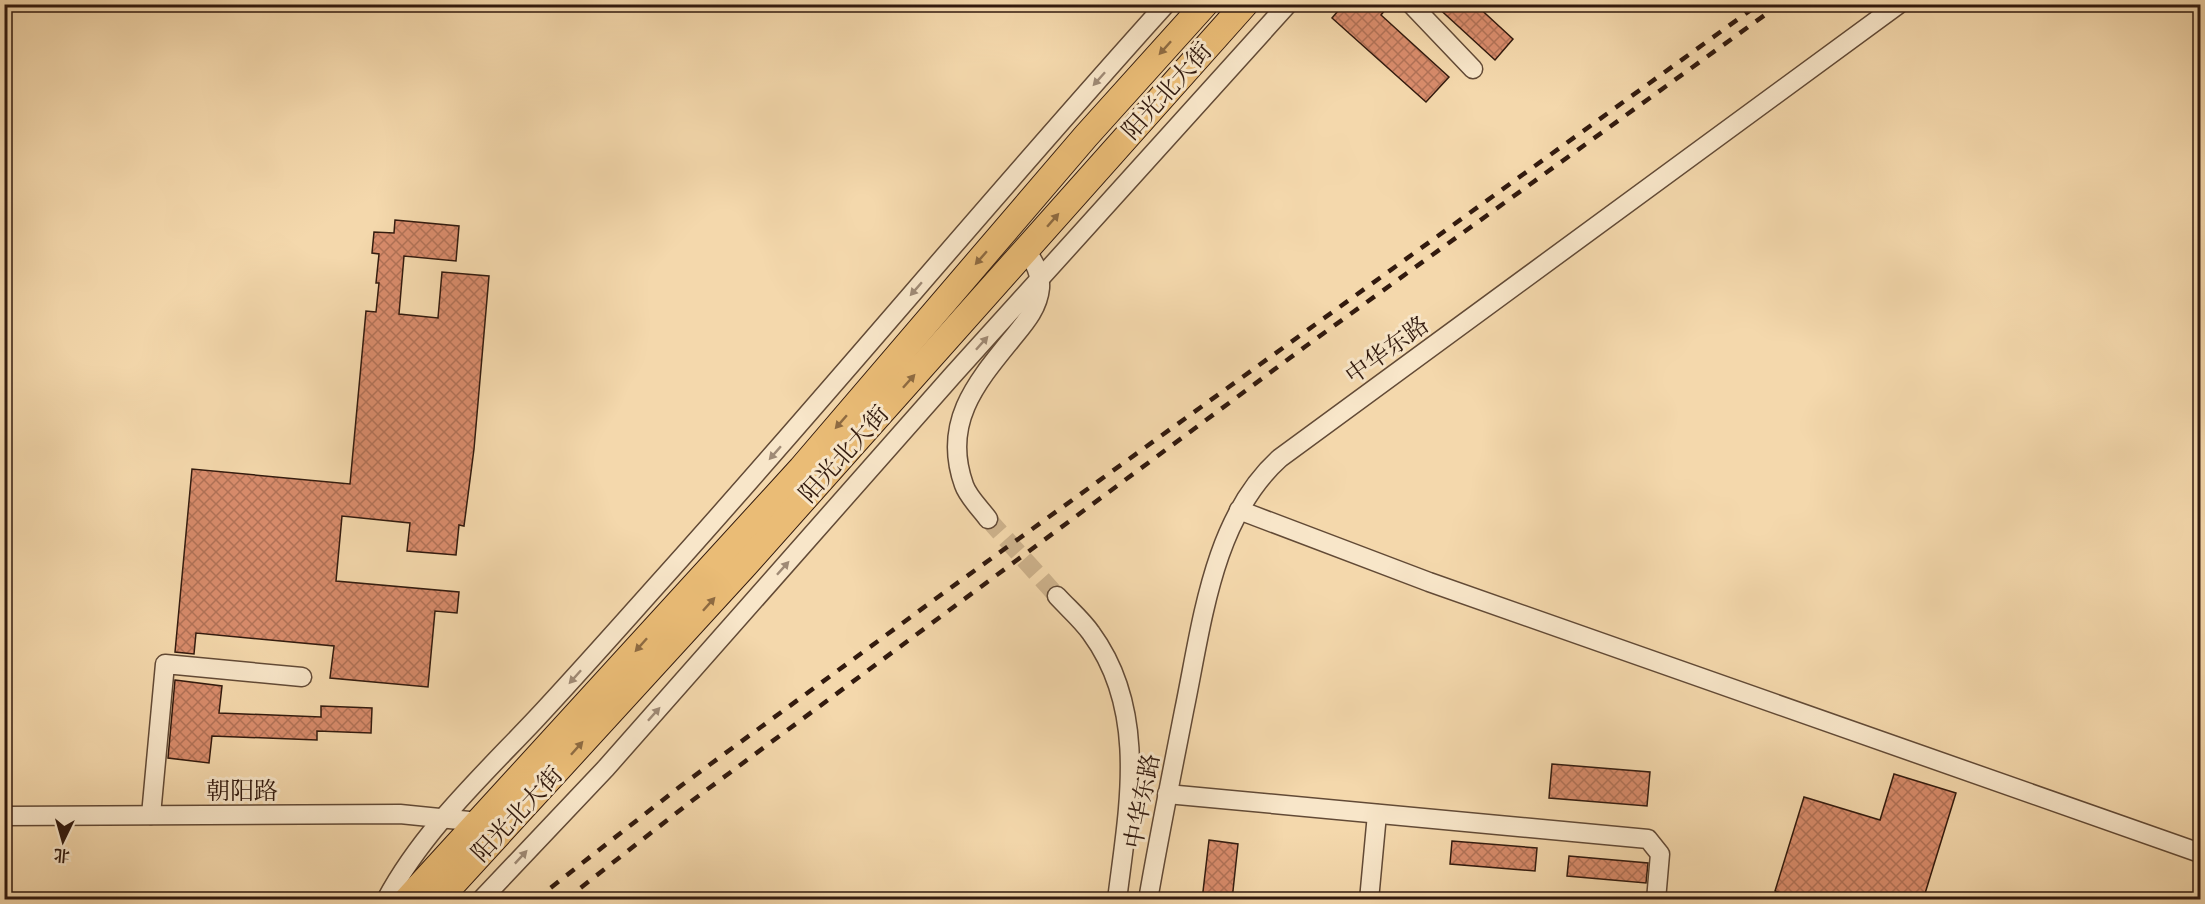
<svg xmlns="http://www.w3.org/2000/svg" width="2205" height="904" viewBox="0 0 2205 904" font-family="Alegreya,'Noto Serif SC',serif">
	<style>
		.building { fill: url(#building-cross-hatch); stroke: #321a0e; stroke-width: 1.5 }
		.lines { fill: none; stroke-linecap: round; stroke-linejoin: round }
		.minor-tunnel { stroke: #cdb28c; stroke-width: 18; stroke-dasharray: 18 9; stroke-linecap: butt }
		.minor-casing { stroke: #624a36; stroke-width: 21 }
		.highway-casing { stroke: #321a0e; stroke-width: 28 }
		.minor { stroke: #f8e6c9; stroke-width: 18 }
		.highway { stroke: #eabc76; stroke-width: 26 }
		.rail { stroke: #321a0e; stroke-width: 4.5; stroke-dasharray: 10 10; stroke-linecap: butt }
		.oneway { fill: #8e6b42 }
		.oneway2 { fill: #9f8a75 }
		.labels { text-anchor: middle; stroke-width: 6; stroke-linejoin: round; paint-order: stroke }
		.street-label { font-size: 24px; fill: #321a0e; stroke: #f8e6c9 }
	</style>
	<defs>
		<pattern id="building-cross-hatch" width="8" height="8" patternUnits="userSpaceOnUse" patternTransform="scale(1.5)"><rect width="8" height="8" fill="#d98c6c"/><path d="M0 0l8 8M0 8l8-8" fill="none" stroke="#b17257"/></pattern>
	</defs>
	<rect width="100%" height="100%" fill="#f4d8ac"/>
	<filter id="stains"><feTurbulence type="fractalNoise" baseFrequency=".00333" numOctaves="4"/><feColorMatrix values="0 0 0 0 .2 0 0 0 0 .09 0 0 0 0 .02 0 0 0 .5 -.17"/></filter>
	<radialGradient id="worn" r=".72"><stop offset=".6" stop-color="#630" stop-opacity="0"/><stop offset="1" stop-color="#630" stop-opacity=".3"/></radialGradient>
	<g class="building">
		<polygon points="1344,4 1390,4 1381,15 1449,77 1426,102 1332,18"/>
		<polygon points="1434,4 1475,4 1513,39 1495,60"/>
		<polygon points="395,220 459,226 456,261 404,256 399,314 438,318 442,272 489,276 474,449 464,526 459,525 456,555 407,551 410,523 342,516 336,581 459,592 457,613 435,611 428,687 330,678 334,646 196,633 194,654 175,652 192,469 350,484 366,311 376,312 379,283 376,283 379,254 372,253 374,232 394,233"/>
		<polygon points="175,680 222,686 219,713 321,717 321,706 372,708 371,733 317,731 317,740 212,736 209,763 168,758"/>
		<polygon points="1552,764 1650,772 1647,806 1549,798"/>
		<polygon points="1894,774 1956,793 1923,900 1803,900 1775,891 1804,797 1880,820"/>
		<polygon points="1209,840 1238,844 1232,900 1202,900"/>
		<polygon points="1452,841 1537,848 1535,871 1450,864"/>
		<polygon points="1569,856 1648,863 1646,883 1567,876"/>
	</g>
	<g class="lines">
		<polyline class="minor-tunnel" points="988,519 1057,596"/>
		<defs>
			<g id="minor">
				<polyline points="1411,4 1473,69"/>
				<polyline points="1239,510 1429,582 2200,853"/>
				<path d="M988 519C981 509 968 497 964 485 942 424 975 384 1011 340 1024 324 1038 309 1040 288 1041 273 1034 262 1026 250"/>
				<path d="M1057 596C1068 608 1082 620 1091 633 1149 712 1128 810 1117 900"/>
				<polyline points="1167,794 1648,839 1660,854 1656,900"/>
				<polyline points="151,815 165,664 302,677"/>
				<polyline points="4,816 400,814 479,822"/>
				<path d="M386 900C422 832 482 776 534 721 579 673 622 624 666 575 835 387 996 192 1166 4"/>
				<polyline points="481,900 606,768 952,376 1288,4"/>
				<path d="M1148 900C1159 836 1172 773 1184 711 1202 625 1212 519 1280 458L1899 4"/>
				<polyline points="1369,900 1377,814"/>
			</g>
			<g id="highway">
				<polyline points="407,900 801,469 1086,136 1205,4"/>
				<polyline points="438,900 745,565 1245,4"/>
			</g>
		</defs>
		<use href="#minor" class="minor-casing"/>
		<use href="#highway" class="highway-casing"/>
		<use href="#minor" class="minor"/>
		<use href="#highway" class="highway"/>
		<g class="rail">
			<polyline points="535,900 682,785 938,597 1759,4"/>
			<polyline points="565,900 693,800 1306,346 1780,4"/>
		</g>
	</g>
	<defs><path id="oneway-solid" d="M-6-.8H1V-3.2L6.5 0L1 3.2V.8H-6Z" transform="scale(1.5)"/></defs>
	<g class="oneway">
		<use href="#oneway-solid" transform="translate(1165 48) rotate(132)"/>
		<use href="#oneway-solid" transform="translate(1053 220) rotate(-49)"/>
		<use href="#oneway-solid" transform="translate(981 258) rotate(131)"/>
		<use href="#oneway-solid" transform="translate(909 381) rotate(-48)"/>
		<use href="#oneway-solid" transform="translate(841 422) rotate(131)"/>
		<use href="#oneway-solid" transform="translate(709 604) rotate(-48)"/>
		<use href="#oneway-solid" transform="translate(641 645) rotate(132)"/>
		<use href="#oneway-solid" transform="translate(577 748) rotate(-48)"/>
	</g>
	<g class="oneway2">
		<use href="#oneway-solid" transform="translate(1099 79) rotate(132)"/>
		<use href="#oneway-solid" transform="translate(916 289) rotate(131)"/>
		<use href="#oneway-solid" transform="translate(982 343) rotate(-48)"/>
		<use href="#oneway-solid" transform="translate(775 453) rotate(131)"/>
		<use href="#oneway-solid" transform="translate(783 568) rotate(-48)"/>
		<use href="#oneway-solid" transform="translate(575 677) rotate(132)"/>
		<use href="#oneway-solid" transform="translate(654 714) rotate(-48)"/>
		<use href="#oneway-solid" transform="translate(521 857) rotate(-47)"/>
	</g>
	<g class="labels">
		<g class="street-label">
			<text transform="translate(1167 91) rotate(-48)" y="8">阳光北大街</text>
			<text transform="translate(1387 350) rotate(-36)" y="8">中华东路</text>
			<text transform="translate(844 454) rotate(-48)" y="8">阳光北大街</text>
			<text x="242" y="799">朝阳路</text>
			<text transform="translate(1142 801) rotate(-79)" y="8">中华东路</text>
			<text transform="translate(517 814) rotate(-47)" y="8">阳光北大街</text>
		</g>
	</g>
	<rect width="2205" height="904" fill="none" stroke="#f4d8ac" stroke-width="24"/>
	<rect x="6" y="6" width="2193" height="892" fill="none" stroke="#321a0e" stroke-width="3"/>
	<rect x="12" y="12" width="2181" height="880" fill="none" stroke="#321a0e" stroke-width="1.5"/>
	<g transform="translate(63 841) rotate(185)" stroke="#f8e6c9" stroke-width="4.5" paint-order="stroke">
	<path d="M0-4.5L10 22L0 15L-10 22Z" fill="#321a0e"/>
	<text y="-9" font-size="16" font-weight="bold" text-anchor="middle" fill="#321a0e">北</text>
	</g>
	<rect width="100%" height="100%" filter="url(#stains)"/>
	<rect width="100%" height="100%" fill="url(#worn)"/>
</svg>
